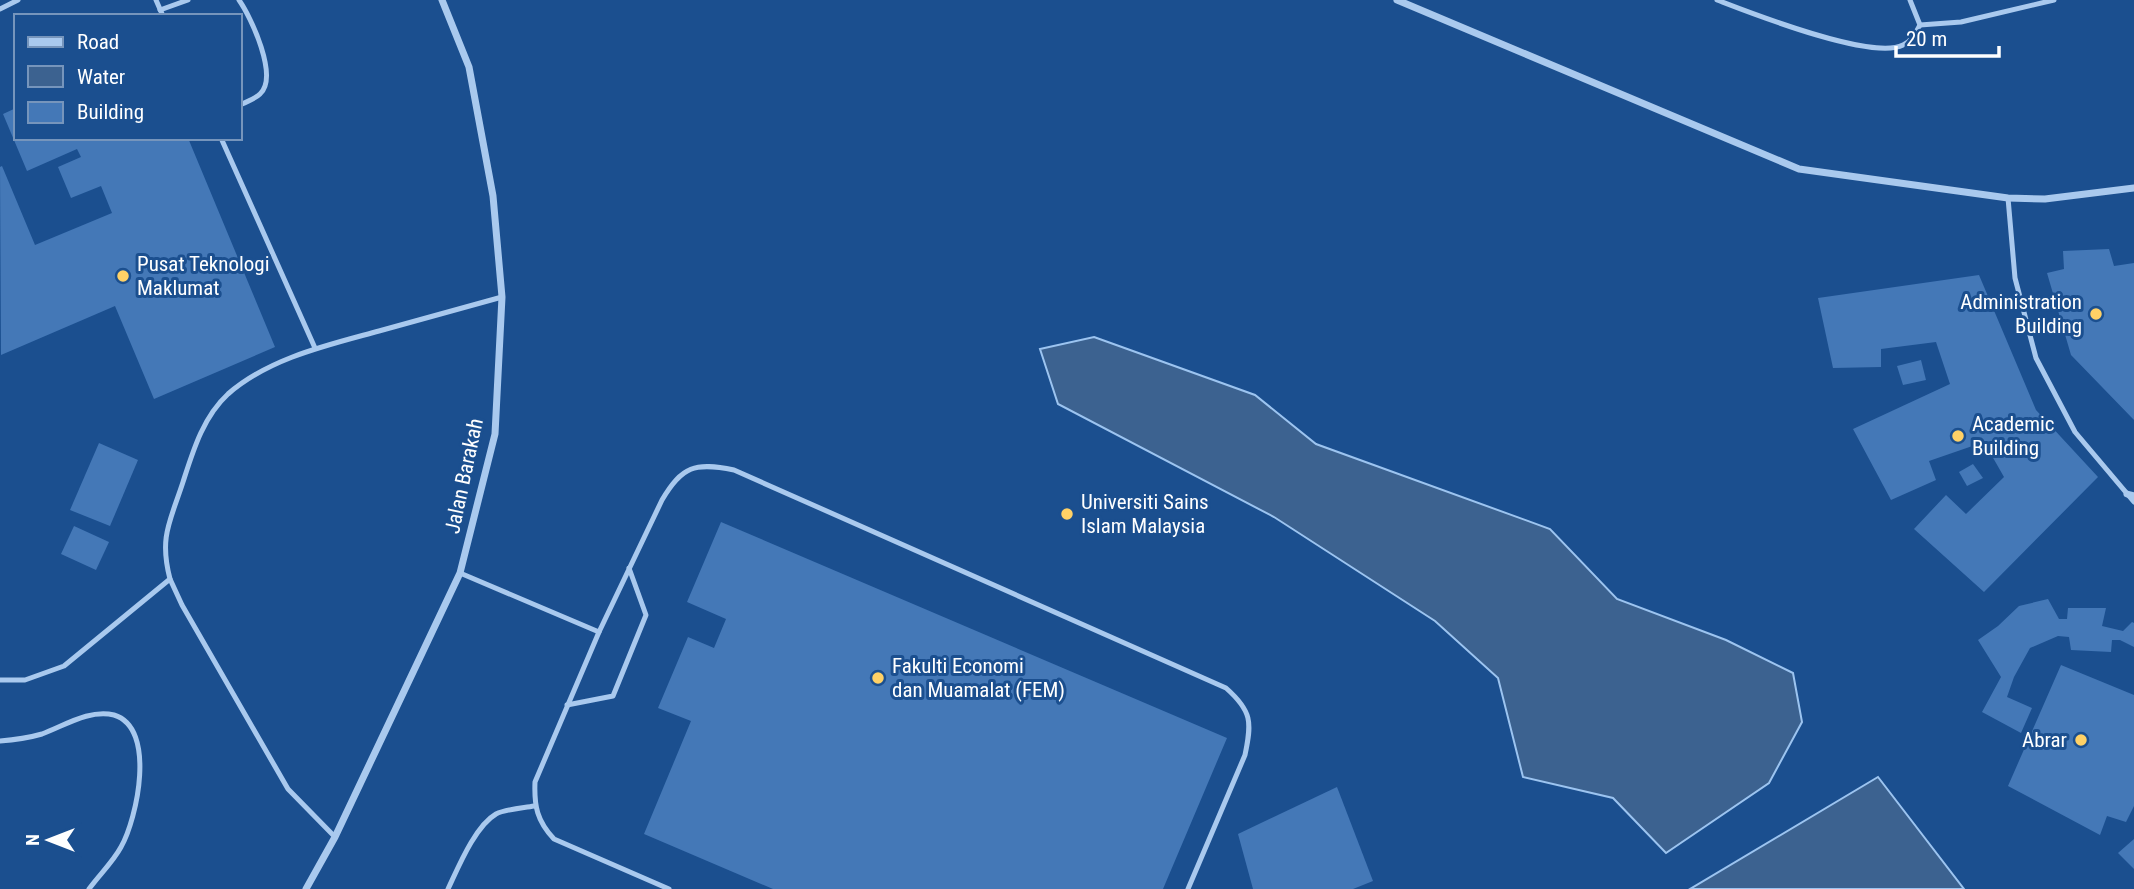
<svg xmlns="http://www.w3.org/2000/svg" width="2134" height="889" viewBox="0 0 2134 889" font-family="'Roboto Condensed',sans-serif">
	<style>
		.water { fill: #3c6290; stroke: #9cc4f0; stroke-width: 2 }
		.building { fill: #4478b7 }
		.lines { fill: none; stroke-linecap: round; stroke-linejoin: round }
		.service { stroke: #a9c9ee; stroke-width: 5 }
		.minor { stroke: #a9c9ee; stroke-width: 7 }
		.poi-dot { fill: #ffd166; stroke: #1b4f8f; stroke-width: 2.5 }
		.labels { text-anchor: middle; stroke-width: 6; stroke-linejoin: round; paint-order: stroke }
		.poi-label { font-size: 21px; fill: #fff; stroke: #1b4f8f; text-anchor: start }
		.street-label { font-size: 21px; fill: #fff; stroke: #1b4f8f }
	</style>
	<rect width="100%" height="100%" fill="#1b4f8f"/>
	<g class="water">
		<polygon points="1094,337 1255,395 1316,444 1550,529 1617,599 1726,640 1793,673 1802,722 1769,783 1666,853 1613,798 1523,777 1498,678 1435,621 1274,517 1058,404 1040,349"/>
		<polygon points="1878,777 1964,889 1690,889"/>
	</g>
	<g class="building">
		<polygon points="16,108 16,138 188,138 275,347 154,399 115,306 1,355 0,167 2,166 35,245 112,213 101,186 71,198 58,167 81,157 77,149 27,171 3,114"/>
		<polygon points="2109,249 2114,266 2134,263 2134,420 2071,355 2047,273 2064,269 2063,251"/>
		<polygon points="1979,275 2036,410 2098,477 1984,592 1914,529 1946,495 1966,514 2004,477 1984,442 1929,461 1936,480 1891,500 1853,429 1950,384 1936,342 1881,349 1881,367 1833,368 1818,298"/>
		<polygon points="1921,360 1926,380 1903,385 1897,366"/>
		<polygon points="99,443 138,460 110,526 70,510"/>
		<polygon points="1973,464 1983,478 1967,486 1959,472"/>
		<polygon points="721,522 1227,738 1163,889 773,889 644,834 691,721 658,708 688,637 714,648 726,619 687,602"/>
		<polygon points="74,526 109,542 96,570 61,554"/>
		<polygon points="2048,599 2059,619 2067,619 2068,608 2106,608 2102,626 2123,631 2132,622 2134,623 2134,647 2120,640 2112,640 2111,652 2071,650 2069,637 2058,636 2030,648 2014,677 2007,697 2032,708 2021,733 1982,712 2001,677 1978,640 1998,626 2019,606"/>
		<polygon points="2061,665 2134,695 2134,806 2126,822 2107,816 2100,835 2008,786"/>
		<polygon points="1337,787 1373,881 1353,889 1253,889 1238,834"/>
		<polygon points="2134,839 2134,869 2118,853"/>
	</g>
	<g class="lines">
		<g class="service">
			<polyline points="156,0 163,16"/>
			<path d="M239 0C251 17 279 77 260 94 255 99 246 102 240 105"/>
			<path d="M1717 0C1751 13 1872 61 1903 45 1912 41 1916 32 1920 25L1910 0"/>
			<polyline points="0,9 18,0"/>
			<polyline points="160,10 188,0"/>
			<polyline points="1920,25 1961,22 2054,0"/>
			<polyline points="221,138 315,348"/>
			<polyline points="2008,198 2015,278 2036,358 2075,432 2134,502"/>
			<polyline points="460,573 599,632"/>
			<polyline points="170,579 182,605 288,789 335,837"/>
			<path d="M0 680H25L64 666 170 579C159 537 170 522 183 482 193 451 203 417 228 394 269 358 328 345 379 331 420 320 461 308 502 297"/>
			<polyline points="567,705 613,696 646,615 629,568"/>
			<path d="M0 741C14 740 28 738 42 734 64 726 89 709 114 715 157 728 137 819 121 847 113 862 99 875 89 889"/>
			<path d="M448 889C458 868 475 826 496 814 506 809 523 808 534 806"/>
			<path d="M669 889 554 839C537 821 534 806 535 782L599 632 662 500C682 466 695 462 734 470L1226 688C1252 711 1252 722 1245 755L1188 889"/>
		</g>
		<g class="minor">
			<polyline points="1397,0 1799,169 2008,198 2045,199 2134,188"/>
			<polyline points="2127,494 2134,496"/>
			<polyline points="306,889 335,837 460,573 495,434 502,297 493,196 469,67 442,0"/>
		</g>
	</g>
	<g class="poi-dot">
		<circle cx="123" cy="276" r="7"/>
		<circle cx="2096" cy="314" r="7"/>
		<circle cx="1958" cy="436" r="7"/>
		<circle cx="1067" cy="514" r="7"/>
		<circle cx="878" cy="678" r="7"/>
		<circle cx="2081" cy="740" r="7"/>
	</g>
	<g class="labels">
		<g class="poi-label">
			<text x="137" y="271">Pusat Teknologi<tspan x="137" dy="24">Maklumat</tspan></text>
			<text x="2082" y="309" text-anchor="end">Administration<tspan x="2082" dy="24">Building</tspan></text>
			<text x="1972" y="431">Academic<tspan x="1972" dy="24">Building</tspan></text>
			<text x="1081" y="509">Universiti Sains<tspan x="1081" dy="24">Islam Malaysia</tspan></text>
			<text x="892" y="673">Fakulti Economi<tspan x="892" dy="24">dan Muamalat (FEM)</tspan></text>
			<text x="2067" y="747" text-anchor="end">Abrar</text>
		</g>
		<g class="street-label">
			<text transform="translate(464 476) rotate(-78)" y="7">Jalan Barakah</text>
		</g>
	</g>
	<rect x="14" y="14" width="228" height="126" fill="#1b4f8f" stroke="#7695bc" stroke-width="2"/>
	<rect x="28" y="37" width="35" height="10" fill="#a9c9ee" stroke="#7695bc" stroke-width="2"/>
	<text x="77" y="49" font-size="21" fill="#ffffff">Road</text>
	<rect x="28" y="66" width="35" height="21" fill="#3c6290" stroke="#7695bc" stroke-width="2"/>
	<text x="77" y="84" font-size="21" fill="#ffffff">Water</text>
	<rect x="28" y="102" width="35" height="21" fill="#4478b7" stroke="#7695bc" stroke-width="2"/>
	<text x="77" y="119" font-size="21" fill="#ffffff">Building</text>
	<g transform="translate(49 840) rotate(270)" stroke="#1b4f8f" stroke-width="5" paint-order="stroke">
	<path d="M0-5L12 26L0 18L-12 26Z" fill="#ffffff"/>
	<text y="-10" font-size="19" font-weight="bold" text-anchor="middle" fill="#ffffff">N</text>
	</g>
	<path d="M1896 46v10h103v-10" fill="none" stroke="#ffffff" stroke-width="3.5"/>
	<text x="1906" y="46" font-size="21" fill="#ffffff" stroke="#1b4f8f" stroke-width="5" paint-order="stroke">20 m</text>
</svg>
